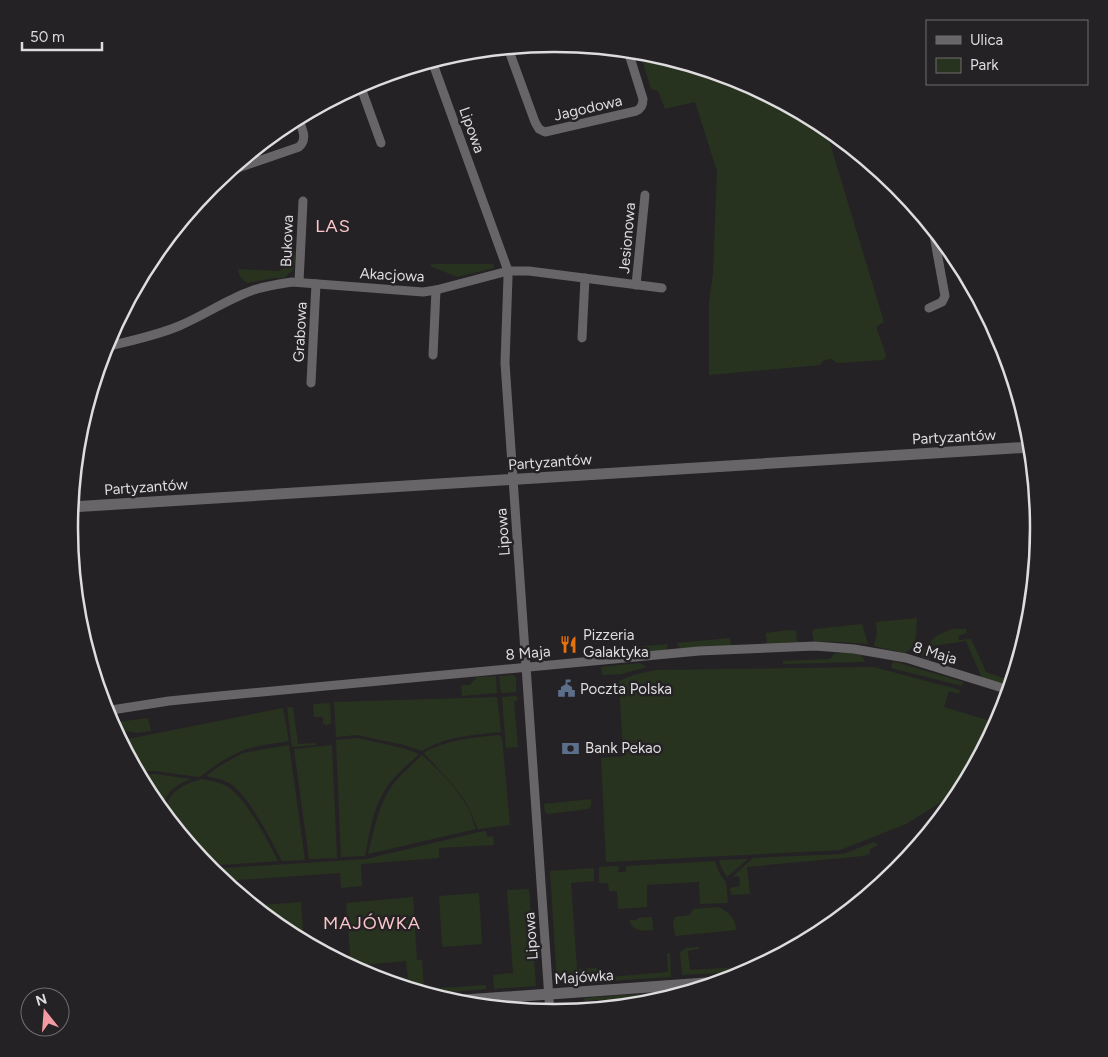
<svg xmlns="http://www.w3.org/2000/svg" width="1108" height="1057" viewBox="0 0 1108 1057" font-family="Figtree,sans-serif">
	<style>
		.green { fill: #28331f }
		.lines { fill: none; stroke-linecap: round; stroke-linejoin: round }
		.minor { stroke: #686568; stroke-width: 9 }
		.tertiary { stroke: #686568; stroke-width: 11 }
		.labels { text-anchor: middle; stroke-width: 5; stroke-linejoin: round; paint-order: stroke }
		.street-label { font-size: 15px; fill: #dedcde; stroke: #252225 }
		.poi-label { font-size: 15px; fill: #dedcde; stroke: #252225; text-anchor: start }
		.quarter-label { font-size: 18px; letter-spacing: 1px; fill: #fbc7ca; stroke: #252225 }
		.rim { fill: none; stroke: #dedcde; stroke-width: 2.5 }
	</style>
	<rect width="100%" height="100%" fill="#252225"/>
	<g class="green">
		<polygon points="640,52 649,53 740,81 825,127 884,322 876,327 885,352 886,356 885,359 882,360 837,363 832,359 824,360 820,365 709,375 709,302 713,273 717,171 695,102 665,109 658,91 651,89"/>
		<path d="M288 248 295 252V262L293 270 284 278H274L247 283C241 279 239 276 238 269L279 271 287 267Z"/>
		<polygon points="431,264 493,264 494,268 457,277 430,266"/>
		<path d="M917 618C916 632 918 646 905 653L874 646 877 632 876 622Z"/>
		<polygon points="862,624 868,644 841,642 814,641 812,631 815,629"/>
		<path d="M953 629H966L967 633 958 636 959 640 971 639 986 672 1012 681 1010 686 982 678 966 641 932 646 929 660 923 658 921 653C932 639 936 634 953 629Z"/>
		<polygon points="789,630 796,631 797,642 767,644 766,636 766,633"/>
		<polygon points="730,638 731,646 682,650 676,643"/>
		<polygon points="668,644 667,648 664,652 603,656 603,650"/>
		<path d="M835 653C845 654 862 650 865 662L783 664V661L830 659Z"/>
		<polygon points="893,661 963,682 962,686 891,668"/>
		<polygon points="640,663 647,667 622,674 602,675 601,667"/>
		<polygon points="874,667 960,690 959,694 949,691 944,707 997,723 961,790 906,824 840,850 606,862 601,758 623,756 619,681 633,675 656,670"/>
		<polygon points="513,675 516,678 516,692 501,693 499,676"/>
		<polygon points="496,676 497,693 462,696 461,685 470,685 477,677"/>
		<polygon points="516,696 518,700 514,702 518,747 506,748 502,697"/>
		<path d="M497 697 501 732C474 735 446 736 422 751L404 745 357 735 336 737 334 702Z"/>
		<polygon points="330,703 331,723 326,726 325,724 323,724 323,717 314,717 313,704"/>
		<polygon points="287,707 293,707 298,744 315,743 316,745 292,747"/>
		<path d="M283 708 289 741C273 744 256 745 242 751 227 757 214 766 201 776L198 777 155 771 137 772 122 743 128 739Z"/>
		<polygon points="148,718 151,731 136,733 118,729 117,722"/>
		<path d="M499 735 502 738 510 825 478 829C473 820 471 810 465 801 453 783 438 769 424 753 447 739 473 738 499 735Z"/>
		<path d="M357 738 403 748 419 754C406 766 391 778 382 795 372 813 369 836 365 856L341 857 336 740Z"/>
		<path d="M289 745 305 860 282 861C271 840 249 795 229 783 222 779 214 778 206 776L221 765 243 753Z"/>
		<polygon points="332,745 337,858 309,859 294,749"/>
		<path d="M422 755C440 771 458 789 469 810 472 816 473 823 476 829L368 854C375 827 379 798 400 776 407 769 415 762 422 755Z"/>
		<path d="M155 774 191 779C175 785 166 792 161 810L151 798 139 775Z"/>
		<path d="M202 779C211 781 220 782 228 787 248 800 267 840 278 861L207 866 164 813C168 791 182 785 202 779Z"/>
		<polygon points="591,799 591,806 588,809 548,814 545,812 544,804"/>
		<polygon points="486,831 487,837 493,836 494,845 439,848 439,858 361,864 362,886 341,888 340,873 223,881 210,869 366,859 479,832"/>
		<polygon points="874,842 878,845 870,849 870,854 863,856 747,867 750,894 731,895 730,888 740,886 739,876 732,877 753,858 843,854"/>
		<polygon points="748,859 727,877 721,867 719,860"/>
		<polygon points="715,861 719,872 726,883 728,903 700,904 699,882 647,885 647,907 618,909 617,891 609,891 608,883 599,883 599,867 619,866 618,872 626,872 626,866"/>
		<polygon points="594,868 594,881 571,883 577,969 597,968 597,979 557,982 550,871"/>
		<polygon points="529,889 536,986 494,989 493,975 513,973 507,890"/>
		<polygon points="479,893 482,944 443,947 442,944 439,896"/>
		<polygon points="413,897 417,960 422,960 424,989 486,985 486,989 426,994 409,989 406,961 351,966 346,903"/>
		<polygon points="301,902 304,942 284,931 262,913 262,905"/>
		<path d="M718 907C728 911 736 919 736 930L675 936 673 922 675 917 690 915 693 909Z"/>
		<path d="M652 917 653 930C643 931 633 932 629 920H637V918Z"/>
		<polygon points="699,947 699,949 688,951 690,970 759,966 750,971 682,975 680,952 686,948"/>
		<polygon points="667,953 670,953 671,977 609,981 609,977 668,972"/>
		<polygon points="665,992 668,995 585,1001 584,998"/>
	</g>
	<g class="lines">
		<g class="minor">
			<path d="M508 48 535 122 539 129 545 132 636 111C641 109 643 104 643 99L628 51"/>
			<polyline points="432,61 507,268 508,277 505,363 507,392 550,1013"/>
			<polyline points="360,85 381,143"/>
			<path d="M229 171 299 147C308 139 302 128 298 118"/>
			<polyline points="299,282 303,201"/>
			<polyline points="636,285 645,195"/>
			<polyline points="929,308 942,302 945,296 933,230"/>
			<polyline points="582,338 585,278"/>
			<path d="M105 347C130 341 155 336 179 326 203 316 226 300 251 291 264 286 278 284 292 282L423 292 436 290 508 271H529L662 288"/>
			<polyline points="433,355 436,290"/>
			<polyline points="311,383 316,284"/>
			<polyline points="105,711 169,701 219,696 699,651 815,646 854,649 906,658 1009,690"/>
		</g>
		<g class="tertiary">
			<polyline points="71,507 1031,447"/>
			<polyline points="450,1001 720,982"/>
		</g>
	</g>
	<defs>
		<symbol id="restaurant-bare" viewBox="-9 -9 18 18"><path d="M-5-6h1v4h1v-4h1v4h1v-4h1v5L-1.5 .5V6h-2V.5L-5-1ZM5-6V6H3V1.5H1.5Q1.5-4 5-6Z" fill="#e8710a" stroke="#252225" stroke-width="2.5" paint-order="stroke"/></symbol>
		<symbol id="civic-bare" viewBox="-9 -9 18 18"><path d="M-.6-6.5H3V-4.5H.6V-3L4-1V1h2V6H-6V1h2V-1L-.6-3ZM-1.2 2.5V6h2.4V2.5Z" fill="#5c6f8a" stroke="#252225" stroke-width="2.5" paint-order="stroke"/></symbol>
		<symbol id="bank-bare" viewBox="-9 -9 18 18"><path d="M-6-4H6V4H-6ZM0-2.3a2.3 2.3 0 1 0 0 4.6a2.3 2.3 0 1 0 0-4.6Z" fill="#5c6f8a" stroke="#252225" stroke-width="2.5" paint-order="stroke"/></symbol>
	</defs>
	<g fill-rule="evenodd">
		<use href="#restaurant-bare" x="556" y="632" width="25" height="25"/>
		<use href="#civic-bare" x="554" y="676" width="25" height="25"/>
		<use href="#bank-bare" x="558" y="736" width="25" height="25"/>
	</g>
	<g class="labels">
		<g class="street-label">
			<text transform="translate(588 108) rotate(-13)" y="5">Jagodowa</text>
			<text transform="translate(472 130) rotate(70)" y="5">Lipowa</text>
			<text transform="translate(627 238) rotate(-85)" y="5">Jesionowa</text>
			<text transform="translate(287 241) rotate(-88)" y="5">Bukowa</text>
			<text transform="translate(392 275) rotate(3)" y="5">Akacjowa</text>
			<text transform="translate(300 332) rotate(-87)" y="5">Grabowa</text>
			<text transform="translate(954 437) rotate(-3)" y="5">Partyzantów</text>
			<text transform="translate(550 462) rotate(-4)" y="5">Partyzantów</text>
			<text transform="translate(146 487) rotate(-4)" y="5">Partyzantów</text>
			<text transform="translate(503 532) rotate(-94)" y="5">Lipowa</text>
			<text transform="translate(528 653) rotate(-5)" y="5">8 Maja</text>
			<text transform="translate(935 653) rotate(17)" y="5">8 Maja</text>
			<text transform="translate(531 936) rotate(-94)" y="5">Lipowa</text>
			<text transform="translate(584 977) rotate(-4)" y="5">Majówka</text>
		</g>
		<g class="poi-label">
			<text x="583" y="640">Pizzeria<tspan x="583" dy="17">Galaktyka</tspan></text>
			<text x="580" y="694">Poczta Polska</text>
			<text x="585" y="753">Bank Pekao</text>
		</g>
		<g class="quarter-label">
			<text x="333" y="232">LAS</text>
			<text x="372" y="929">MAJÓWKA</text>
		</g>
	</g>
	<path d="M0 0H1108V1057H0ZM78 528a476 476 0 1 1 952 0a476 476 0 1 1-952 0Z" fill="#252225" fill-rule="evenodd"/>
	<path class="rim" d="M78 528a476 476 0 1 1 952 0a476 476 0 1 1-952 0Z"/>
	<rect x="926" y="20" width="162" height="65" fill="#252225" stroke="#6f6c6f"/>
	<rect x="936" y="36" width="25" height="8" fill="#686568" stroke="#6f6c6f"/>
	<text x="970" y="45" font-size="15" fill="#dedcde">Ulica</text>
	<rect x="936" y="58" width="25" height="15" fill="#28331f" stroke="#6f6c6f"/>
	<text x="970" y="70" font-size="15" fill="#dedcde">Park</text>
	<g transform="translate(45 1012) rotate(343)"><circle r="24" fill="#252225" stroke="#6f6c6f"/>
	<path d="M0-4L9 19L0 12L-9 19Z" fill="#f49aa3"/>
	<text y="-8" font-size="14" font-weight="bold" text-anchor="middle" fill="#dedcde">N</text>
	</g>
	<path d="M22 42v8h80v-8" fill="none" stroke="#dedcde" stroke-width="2.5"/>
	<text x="30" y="42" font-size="15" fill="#dedcde" stroke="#252225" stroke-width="4" paint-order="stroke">50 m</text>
</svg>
